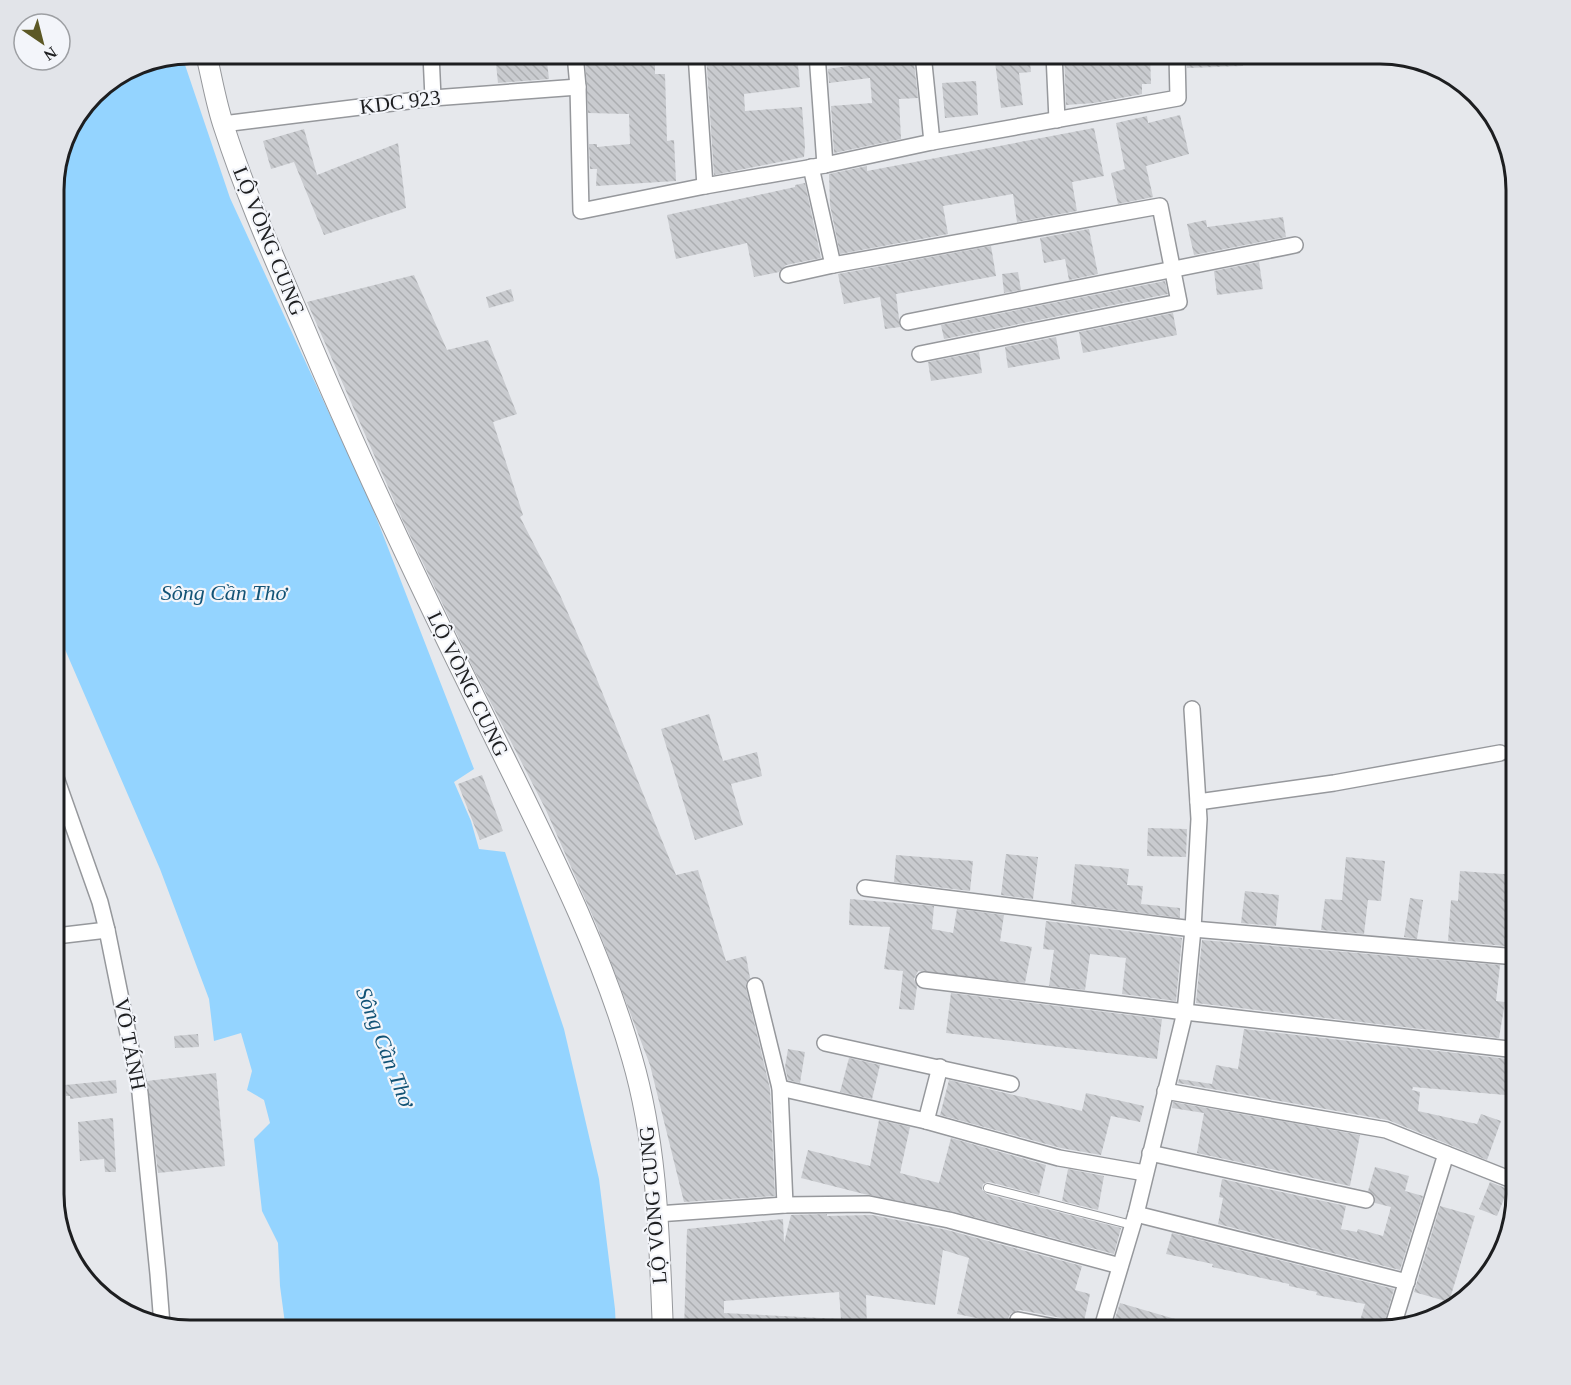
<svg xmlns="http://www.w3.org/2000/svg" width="1571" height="1385" viewBox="0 0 1571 1385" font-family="'Times New Roman',serif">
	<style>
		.water { fill: #94d4ff }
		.building { fill: url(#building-back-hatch); fill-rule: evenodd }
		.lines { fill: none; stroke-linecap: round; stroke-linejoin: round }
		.service-casing { stroke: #96989c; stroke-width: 10 }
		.minor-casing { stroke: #96989c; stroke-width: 18 }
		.secondary-casing { stroke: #96989c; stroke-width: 22 }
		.service { stroke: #fff; stroke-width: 8 }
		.minor { stroke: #fff; stroke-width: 15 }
		.secondary { stroke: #fff; stroke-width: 20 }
		.labels { text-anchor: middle; stroke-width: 4.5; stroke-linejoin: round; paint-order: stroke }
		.street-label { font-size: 21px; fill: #1d1e20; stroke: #f3f5fa }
		.water-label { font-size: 22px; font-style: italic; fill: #125376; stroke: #f3f5fa }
		.rim { fill: none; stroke: #1d1e20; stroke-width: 3 }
	</style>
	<defs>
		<pattern id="building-back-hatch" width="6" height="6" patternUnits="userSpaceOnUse" patternTransform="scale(1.5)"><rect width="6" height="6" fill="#c9cbcf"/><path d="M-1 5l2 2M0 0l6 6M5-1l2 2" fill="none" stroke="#acaeb1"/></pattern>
	</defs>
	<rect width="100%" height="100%" fill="#e6e8ec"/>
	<polygon class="water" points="182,56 230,198 371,504 474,769 454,782 471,821 479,849 505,852 564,1029 599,1179 615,1309 616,1331 286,1331 280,1286 278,1243 262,1211 254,1139 270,1123 264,1100 247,1090 252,1071 241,1033 214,1041 209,999 160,869 54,624 54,181 68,130 100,88 138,64"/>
	<g class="building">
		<polygon points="495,54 546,54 549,79 498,83"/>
		<polygon points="585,54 655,54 655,74 665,74 667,141 674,140 676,181 596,186 597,169 590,169 589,144 597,144 597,147 630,144 629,114 588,113"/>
		<polygon points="706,54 797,54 800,87 744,94 745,111 802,107 805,146 804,157 714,175"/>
		<polygon points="867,54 913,54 918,98 899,99 901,139 834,153 831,106 872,103 870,78 829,83 828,69 867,63"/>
		<polygon points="994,54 1029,54 1031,72 1019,73 1023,105 1001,108"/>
		<polygon points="1064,54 1150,54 1151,84 1142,84 1142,94 1094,103 1066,105"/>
		<polygon points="1187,54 1243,54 1243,66 1187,68"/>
		<polygon points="976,81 978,115 945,118 942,83"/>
		<polygon points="1180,115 1189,154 1146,166 1153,197 1118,204 1111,173 1125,169 1116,123 1147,116 1148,123"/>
		<polygon points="1094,128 1104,176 1072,182 1077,211 1017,222 1013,194 943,206 948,234 840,254 830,205 829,174 867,166 867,171"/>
		<polygon points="304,129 317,175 398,143 406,208 324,235 294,162 271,169 263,141"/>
		<polygon points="805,183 821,258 786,265 779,272 754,277 747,243 676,259 667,215 795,187 795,185"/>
		<polygon points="1283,217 1286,237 1194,255 1187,224 1206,220 1207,227"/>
		<polygon points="1089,229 1098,274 1069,280 1065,259 1044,263 1040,238"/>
		<polygon points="991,246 996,276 896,294 900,327 885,329 880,297 844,304 838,274"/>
		<polygon points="1259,262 1263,289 1217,295 1214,271"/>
		<polygon points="1018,272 1021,290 1004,293 1002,274"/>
		<polygon points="414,275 447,350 488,340 517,414 493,422 523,515 520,517 560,595 594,672 676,875 698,870 726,961 746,956 750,978 746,983 746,988 770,1089 775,1196 684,1202 650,1065 597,926 545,808 474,670 403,521 307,302"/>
		<polygon points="1165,281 1168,294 944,339 941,325"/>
		<polygon points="511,289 514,301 489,308 486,297"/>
		<polygon points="1173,313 1177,335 1083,353 1079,332"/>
		<polygon points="1056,337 1060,359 1008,368 1005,347"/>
		<polygon points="979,352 982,373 931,381 928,362"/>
		<polygon points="709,714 723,761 757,752 762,776 731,784 743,825 695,840 661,729"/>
		<polygon points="482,775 503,831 480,840 458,784"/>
		<polygon points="1148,828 1187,829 1186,857 1147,856"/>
		<polygon points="1006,854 1038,857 1033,899 1001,895"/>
		<polygon points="896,855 973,861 970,891 894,882"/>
		<polygon points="1346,857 1385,861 1381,901 1368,900 1364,934 1321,930 1325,899 1342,900"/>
		<polygon points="1075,864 1129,869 1127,885 1143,886 1141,904 1180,908 1180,918 1071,904"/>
		<polygon points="1460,871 1517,875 1514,905 1517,905 1517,947 1448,941 1451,900 1458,901"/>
		<polygon points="1245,891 1279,895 1276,926 1241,923"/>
		<polygon points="1410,898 1423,900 1417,939 1404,937"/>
		<polygon points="850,899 934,906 932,929 953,933 957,909 1004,915 1000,941 1032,947 1025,983 918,971 914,979 917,986 914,1010 899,1009 903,971 884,969 890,927 849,925"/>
		<polygon points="1046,921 1182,938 1176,1001 1122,994 1126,958 1090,954 1085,990 1049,986 1054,950 1043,949"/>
		<polygon points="1202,940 1500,965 1496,1001 1505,1002 1499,1038 1196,1003"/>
		<polygon points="951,993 1162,1019 1157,1059 946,1033"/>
		<polygon points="1244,1029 1517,1060 1517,1096 1413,1087 1412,1090 1420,1092 1418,1111 1477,1124 1481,1114 1501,1121 1487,1160 1388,1120 1178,1083 1179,1079 1212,1084 1216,1065 1238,1069"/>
		<polygon points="198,1034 199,1047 175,1048 174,1036"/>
		<polygon points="788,1049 805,1052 800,1083 788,1080 785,1067"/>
		<polygon points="849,1058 880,1065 872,1099 840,1092"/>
		<polygon points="216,1073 225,1166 158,1173 147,1081"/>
		<polygon points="116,1080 117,1093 70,1099 70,1096 66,1096 65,1085"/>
		<polygon points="949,1080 1082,1111 1086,1093 1144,1106 1140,1122 1111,1116 1101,1155 1061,1148 940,1115"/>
		<polygon points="1173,1102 1360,1135 1350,1186 1197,1153 1204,1113 1172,1108"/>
		<polygon points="113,1118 116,1172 105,1172 104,1159 80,1161 78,1122"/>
		<polygon points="879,1120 910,1127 900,1173 939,1183 951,1138 1046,1165 1039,1195 989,1182 983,1184 982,1190 987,1194 1121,1228 1114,1254 951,1211 864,1194 801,1178 808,1150 870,1166"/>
		<polygon points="1375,1167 1409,1176 1405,1191 1423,1196 1400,1270 1218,1224 1223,1198 1219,1197 1222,1179 1346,1206 1341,1229 1357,1232 1358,1229 1383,1236 1391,1207 1375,1203 1375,1197 1368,1191"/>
		<polygon points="1068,1169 1104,1176 1098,1210 1062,1201"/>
		<polygon points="1490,1182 1508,1189 1497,1216 1479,1209"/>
		<polygon points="1440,1206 1475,1216 1449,1302 1414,1292"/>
		<path d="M827 1214V1216L872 1215 947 1230 1082 1266 1075 1290 1090 1294 1083 1326 1077 1321 1020 1310 1010 1314 1008 1319 1010 1325 957 1314 969 1258 943 1250 935 1305 866 1295 867 1331H684L687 1229 783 1219 784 1243 791 1215ZM839 1292 841 1319 724 1313V1301Z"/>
		<polygon points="1172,1233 1394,1289 1382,1331 1357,1331 1365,1304 1316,1295 1317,1292 1289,1286 1289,1284 1212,1267 1213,1264 1166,1254"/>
		<polygon points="1120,1303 1206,1328 1206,1331 1111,1331"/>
	</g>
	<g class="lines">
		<defs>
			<polyline id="service" points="988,1188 1132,1225"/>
			<g id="minor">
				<polyline points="431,54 433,98"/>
				<polyline points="575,54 578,87 581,211 705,186 825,165 932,142 1178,98 1177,54"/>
				<polyline points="696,54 705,186"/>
				<polyline points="817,54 825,165"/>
				<polyline points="923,54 932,142"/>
				<polyline points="1054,54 1057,120"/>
				<polyline points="223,124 433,98 578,87"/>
				<polyline points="811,167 833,265"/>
				<polyline points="788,275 833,265 1160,206 1179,302 920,354"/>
				<polyline points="908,322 1295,245"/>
				<polyline points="54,772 100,902 107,930 140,1093 158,1274 162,1325"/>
				<polyline points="1198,802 1334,783 1500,753"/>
				<polyline points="865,888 1193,929 1517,957"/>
				<polyline points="56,936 107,930"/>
				<polyline points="924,980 1185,1012 1517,1050"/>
				<polyline points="755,986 780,1088 785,1205"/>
				<polyline points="825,1043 1011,1084"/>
				<polyline points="780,1088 926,1121 1059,1158 1145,1173"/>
				<polyline points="1165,1091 1386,1130 1517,1182"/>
				<polyline points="926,1121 940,1067"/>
				<polyline points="1150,1153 1366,1200"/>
				<polyline points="657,1214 785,1205 869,1204 949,1220 1120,1266"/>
				<polyline points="1136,1214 1407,1282"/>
				<polyline points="1018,1320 1075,1331"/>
				<polyline points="1392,1329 1446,1154"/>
				<polyline points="1101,1331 1136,1214 1185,1012 1193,929 1199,819 1192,709"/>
			</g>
			<path id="secondary" d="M206 54C212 78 216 104 224 127 246 195 275 260 303 325 360 461 423 593 488 724 541 833 599 942 632 1058 658 1147 659 1239 663 1331"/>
		</defs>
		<use href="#service" class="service-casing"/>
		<use href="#minor" class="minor-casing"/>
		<use href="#secondary" class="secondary-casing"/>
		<use href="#service" class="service"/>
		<use href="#minor" class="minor"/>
		<use href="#secondary" class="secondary"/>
	</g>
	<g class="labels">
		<g class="street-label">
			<text transform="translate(400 102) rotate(-7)" y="7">KDC 923</text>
			<text transform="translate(269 241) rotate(68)" y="7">LỘ VÒNG CUNG</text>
			<text transform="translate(468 684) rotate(64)" y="7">LỘ VÒNG CUNG</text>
			<text transform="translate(130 1044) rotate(79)" y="7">VÕ TÁNH</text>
			<text transform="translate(653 1205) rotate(-95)" y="7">LỘ VÒNG CUNG</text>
		</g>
		<g class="water-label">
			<text x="224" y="600">Sông Cần Thơ</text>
			<text transform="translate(386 1047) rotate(69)" y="8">Sông Cần Thơ</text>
		</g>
	</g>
	<path d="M0 0H1571V1385H0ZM190 64H1380A126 126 0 0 1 1506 190V1194A126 126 0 0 1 1380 1320H190A126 126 0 0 1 64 1194V190A126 126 0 0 1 190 64Z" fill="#e2e4e9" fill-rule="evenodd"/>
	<path class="rim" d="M190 64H1380A126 126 0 0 1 1506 190V1194A126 126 0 0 1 1380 1320H190A126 126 0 0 1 64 1194V190A126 126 0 0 1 190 64Z"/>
	<g transform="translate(42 42) rotate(145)"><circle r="28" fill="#f3f5fa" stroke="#9d9fa3" stroke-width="1.5"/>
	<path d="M0-4.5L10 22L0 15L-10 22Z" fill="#5c5825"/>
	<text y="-9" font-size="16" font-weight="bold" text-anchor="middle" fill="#1d1e20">N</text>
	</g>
</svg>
